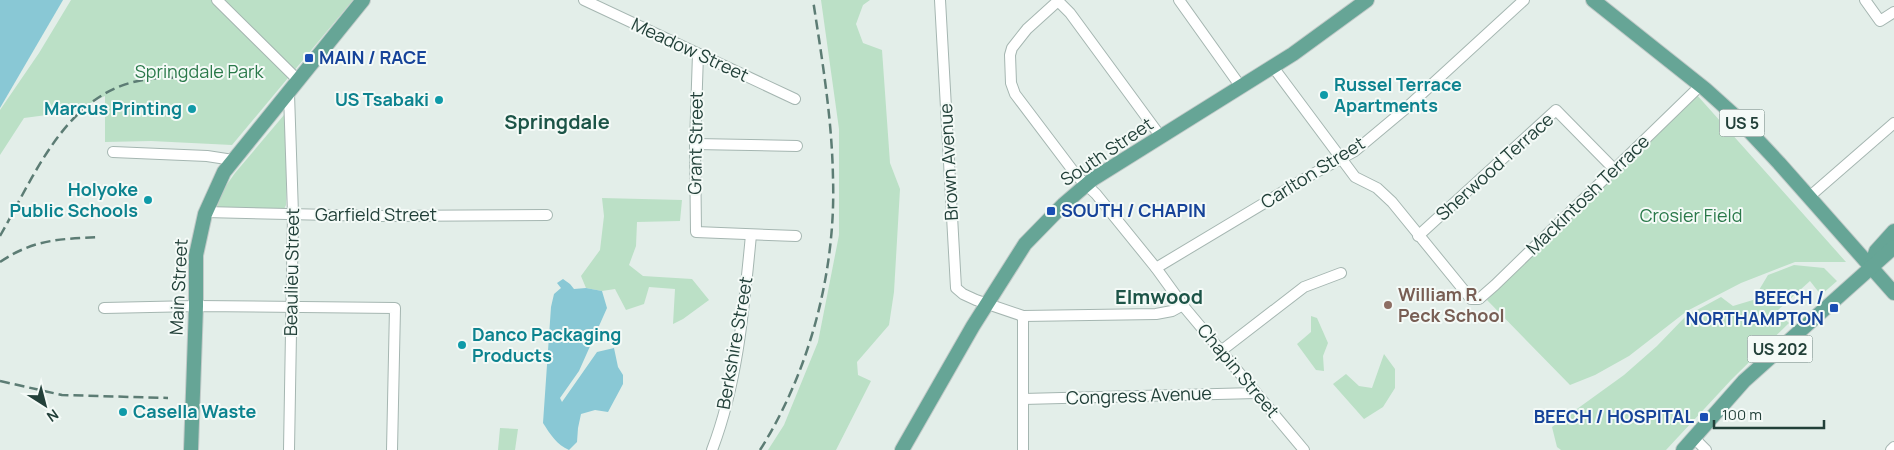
<svg xmlns="http://www.w3.org/2000/svg" width="1894" height="450" viewBox="0 0 1894 450" font-family="Manrope,sans-serif">
	<style>
		.green { fill: #bbe0c6 }
		.water { fill: #89c8d5 }
		.lines { fill: none; stroke-linecap: round; stroke-linejoin: round }
		.minor-casing { stroke: #a5b6b1; stroke-width: 12 }
		.major-casing { stroke: #c1cac8; stroke-width: 16 }
		.minor { stroke: #fff; stroke-width: 10 }
		.major { stroke: #66a596; stroke-width: 14 }
		.rail { stroke: #5c7c74; stroke-width: 2.5; stroke-dasharray: 10 5; stroke-linecap: butt }
		.transit-dot { fill: #1a4fb4; stroke: #f4faf7; stroke-width: 2 }
		.culture-dot { fill: #0f9aa8; stroke: #f4faf7; stroke-width: 2 }
		.education-dot { fill: #8d6e63; stroke: #f4faf7; stroke-width: 2 }
		.labels { text-anchor: middle; stroke-width: 4; stroke-linejoin: round; paint-order: stroke }
		.shield { fill: #f4faf7; stroke: #617872; stroke-width: 1 }
		.shield-label { font-size: 16px; font-weight: bold; fill: #224039 }
		.street-label { font-size: 18px; fill: #224039; stroke: #f4faf7 }
		.transit-label { font-size: 18px; font-weight: bold; fill: #164399; stroke: #f4faf7; text-anchor: start }
		.park-label { font-size: 18px; fill: #2a794a; stroke: #f4faf7 }
		.culture-label { font-size: 18px; font-weight: bold; fill: #0d838f; stroke: #f4faf7; text-anchor: start }
		.education-label { font-size: 18px; font-weight: bold; fill: #785e54; stroke: #f4faf7; text-anchor: start }
		.quarter-label { font-size: 20px; font-weight: bold; fill: #1c5447; stroke: #f4faf7 }
	</style>
	<rect width="100%" height="100%" fill="#e3eee9"/>
	<g class="green">
		<polygon points="71,0 353,0 232,145 151,141 105,142 105,96 80,108 69,117 62,113 24,118 0,155 0,110 39,53"/>
		<polygon points="821,0 870,0 863,5 856,24 863,43 882,50 890,163 900,189 894,292 889,325 857,362 858,375 871,381 836,450 768,450 784,425 818,342 839,235 839,129"/>
		<polygon points="1696,94 1846,262 1795,262 1741,283 1687,311 1629,356 1595,375 1570,385 1487,300"/>
		<polygon points="284,115 288,117 286,205 284,209 217,207 223,190 235,173"/>
		<polygon points="602,198 682,200 680,221 637,222 636,246 629,265 643,276 692,279 709,300 683,319 673,324 675,289 649,287 644,304 626,310 615,289 602,291 586,288 581,276 600,250 604,216"/>
		<polygon points="1794,265 1824,268 1837,281 1821,295 1810,281 1777,311 1789,323 1732,379 1666,450 1561,450 1557,447 1552,427 1624,375 1657,346 1686,316 1721,297 1733,306 1753,300 1768,275"/>
		<polygon points="1311,316 1317,318 1328,343 1323,356 1324,371 1316,370 1297,344 1311,332"/>
		<polygon points="1384,354 1395,369 1395,388 1383,407 1364,419 1333,384 1346,374 1359,386 1372,388"/>
		<polygon points="500,428 518,429 515,450 498,450"/>
	</g>
	<g class="water">
		<polygon points="0,0 63,0 0,108"/>
		<path d="M563 279 570 284 574 289 586 288 602 291 607 308 579 371 560 398 562 402 597 352 614 348 618 367 623 375V384L608 412 595 410 581 414 578 428 577 442 569 450C557 445 550 434 543 423L551 307 554 294 561 288 557 283Z"/>
	</g>
	<g class="lines">
		<defs>
			<g id="minor">
				<polyline points="217,0 299,81"/>
				<polyline points="584,0 795,99"/>
				<polyline points="940,0 956,288 963,294 976,300 1023,316 1156,314 1172,311 1183,305"/>
				<polyline points="1057,0 1070,13 1161,137"/>
				<polyline points="1059,0 1027,29 1012,48 1010,55 1011,83 1015,94 1077,176 1096,194 1156,268 1185,308 1304,450"/>
				<polyline points="1179,0 1241,87"/>
				<polyline points="1865,0 1880,21 1894,12"/>
				<polyline points="698,54 695,144 696,232 796,236"/>
				<polyline points="1273,67 1355,177 1377,188 1392,202 1471,299 1479,299 1495,285 1700,86"/>
				<polyline points="695,144 797,146"/>
				<polyline points="113,152 207,156 233,160"/>
				<polyline points="1809,197 1894,123"/>
				<polyline points="205,212 376,216 547,215"/>
				<polyline points="1418,236 1556,110 1614,169"/>
				<polyline points="1156,268 1311,175 1355,151 1404,110 1524,0"/>
				<polyline points="104,308 196,306 395,308 392,450"/>
				<polyline points="1221,351 1304,287 1341,273"/>
				<polyline points="1023,399 1256,393"/>
				<polyline points="1694,438 1706,450"/>
				<polyline points="289,450 293,214 289,94"/>
				<path d="M712 450C738 382 744 307 751 235"/>
				<polyline points="1023,450 1023,316"/>
				<polyline points="1891,450 1894,447"/>
			</g>
			<g id="major">
				<polyline points="1593,0 1705,89 1735,116 1779,163 1894,293"/>
				<polyline points="1871,265 1876,251 1894,231"/>
				<polyline points="191,450 196,306 196,255 205,214 224,172 363,0"/>
				<polyline points="902,450 973,326 1025,244 1064,204 1093,179 1293,54 1367,0"/>
				<polyline points="1683,450 1744,381 1894,247"/>
			</g>
		</defs>
		<use href="#minor" class="minor-casing"/>
		<use href="#major" class="major-casing"/>
		<use href="#minor" class="minor"/>
		<use href="#major" class="major"/>
		<g class="rail">
			<path d="M0 236C36 173 68 88 150 79 161 77 173 78 184 78"/>
			<path d="M0 262C34 239 60 239 100 237"/>
			<polyline points="0,381 62,395 168,398"/>
			<path d="M760 450C810 371 836 271 833 178 832 118 822 59 813 0"/>
		</g>
	</g>
	<g class="transit-dot">
		<rect x="304" y="53" width="10" height="10" rx="2.5"/>
		<rect x="1046" y="206" width="10" height="10" rx="2.5"/>
		<rect x="1829" y="303" width="10" height="10" rx="2.5"/>
		<rect x="1699" y="412" width="10" height="10" rx="2.5"/>
	</g>
	<g class="culture-dot">
		<circle cx="1324" cy="95" r="5"/>
		<circle cx="439" cy="100" r="5"/>
		<circle cx="192" cy="109" r="5"/>
		<circle cx="148" cy="200" r="5"/>
		<circle cx="462" cy="345" r="5"/>
		<circle cx="123" cy="412" r="5"/>
	</g>
	<circle class="education-dot" cx="1388" cy="305" r="5"/>
	<g class="labels">
		<g class="shield">
			<rect x="1719.5" y="109.5" width="45" height="27" rx="4"/>
			<rect x="1747.5" y="335.5" width="65" height="27" rx="4"/>
		</g>
		<g class="shield-label">
			<text x="1742" y="129">US 5</text>
			<text x="1780" y="355">US 202</text>
		</g>
		<g class="street-label">
			<text transform="translate(690 50) rotate(25)" y="6">Meadow Street</text>
			<text transform="translate(696 143) rotate(-89)" y="6">Grant Street</text>
			<text transform="translate(1107 152) rotate(-34)" y="6">South Street</text>
			<text transform="translate(949 162) rotate(-93)" y="6">Brown Avenue</text>
			<text transform="translate(1495 167) rotate(-42)" y="6">Sherwood Terrace</text>
			<text transform="translate(1313 173) rotate(-32)" y="6">Carlton Street</text>
			<text transform="translate(1588 195) rotate(-44)" y="6">Mackintosh Terrace</text>
			<text x="376" y="221">Garfield Street</text>
			<text transform="translate(292 272) rotate(-89)" y="6">Beaulieu Street</text>
			<text transform="translate(179 287) rotate(-87)" y="6">Main Street</text>
			<text transform="translate(735 343) rotate(-80)" y="6">Berkshire Street</text>
			<text transform="translate(1238 371) rotate(50)" y="6">Chapin Street</text>
			<text transform="translate(1139 396) rotate(-2)" y="6">Congress Avenue</text>
		</g>
		<g class="transit-label">
			<text x="319" y="64">MAIN / RACE</text>
			<text x="1061" y="217">SOUTH / CHAPIN</text>
			<text x="1824" y="304" text-anchor="end">BEECH /<tspan x="1824" dy="21">NORTHAMPTON</tspan></text>
			<text x="1694" y="423" text-anchor="end">BEECH / HOSPITAL</text>
		</g>
		<g class="park-label">
			<text x="199" y="78">Springdale Park</text>
			<text x="1691" y="222">Crosier Field</text>
		</g>
		<g class="culture-label">
			<text x="1334" y="91">Russel Terrace<tspan x="1334" dy="21">Apartments</tspan></text>
			<text x="429" y="106" text-anchor="end">US Tsabaki</text>
			<text x="182" y="115" text-anchor="end">Marcus Printing</text>
			<text x="138" y="196" text-anchor="end">Holyoke<tspan x="138" dy="21">Public Schools</tspan></text>
			<text x="472" y="341">Danco Packaging<tspan x="472" dy="21">Products</tspan></text>
			<text x="133" y="418">Casella Waste</text>
		</g>
		<g class="education-label">
			<text x="1398" y="301">William R.<tspan x="1398" dy="21">Peck School</tspan></text>
		</g>
		<g class="quarter-label">
			<text x="557" y="129">Springdale</text>
			<text x="1159" y="304">Elmwood</text>
		</g>
	</g>
	<g transform="translate(45 405) rotate(144)" stroke="#f4faf7" stroke-width="4" paint-order="stroke">
	<path d="M0-4L9 19L0 12L-9 19Z" fill="#224039"/>
	<text y="-8" font-size="14" font-weight="bold" text-anchor="middle" fill="#224039">N</text>
	</g>
	<path d="M1714 420v8h110v-8" fill="none" stroke="#224039" stroke-width="2.5"/>
	<text x="1722" y="420" font-size="15" fill="#224039" stroke="#f4faf7" stroke-width="4" paint-order="stroke">100 m</text>
</svg>
